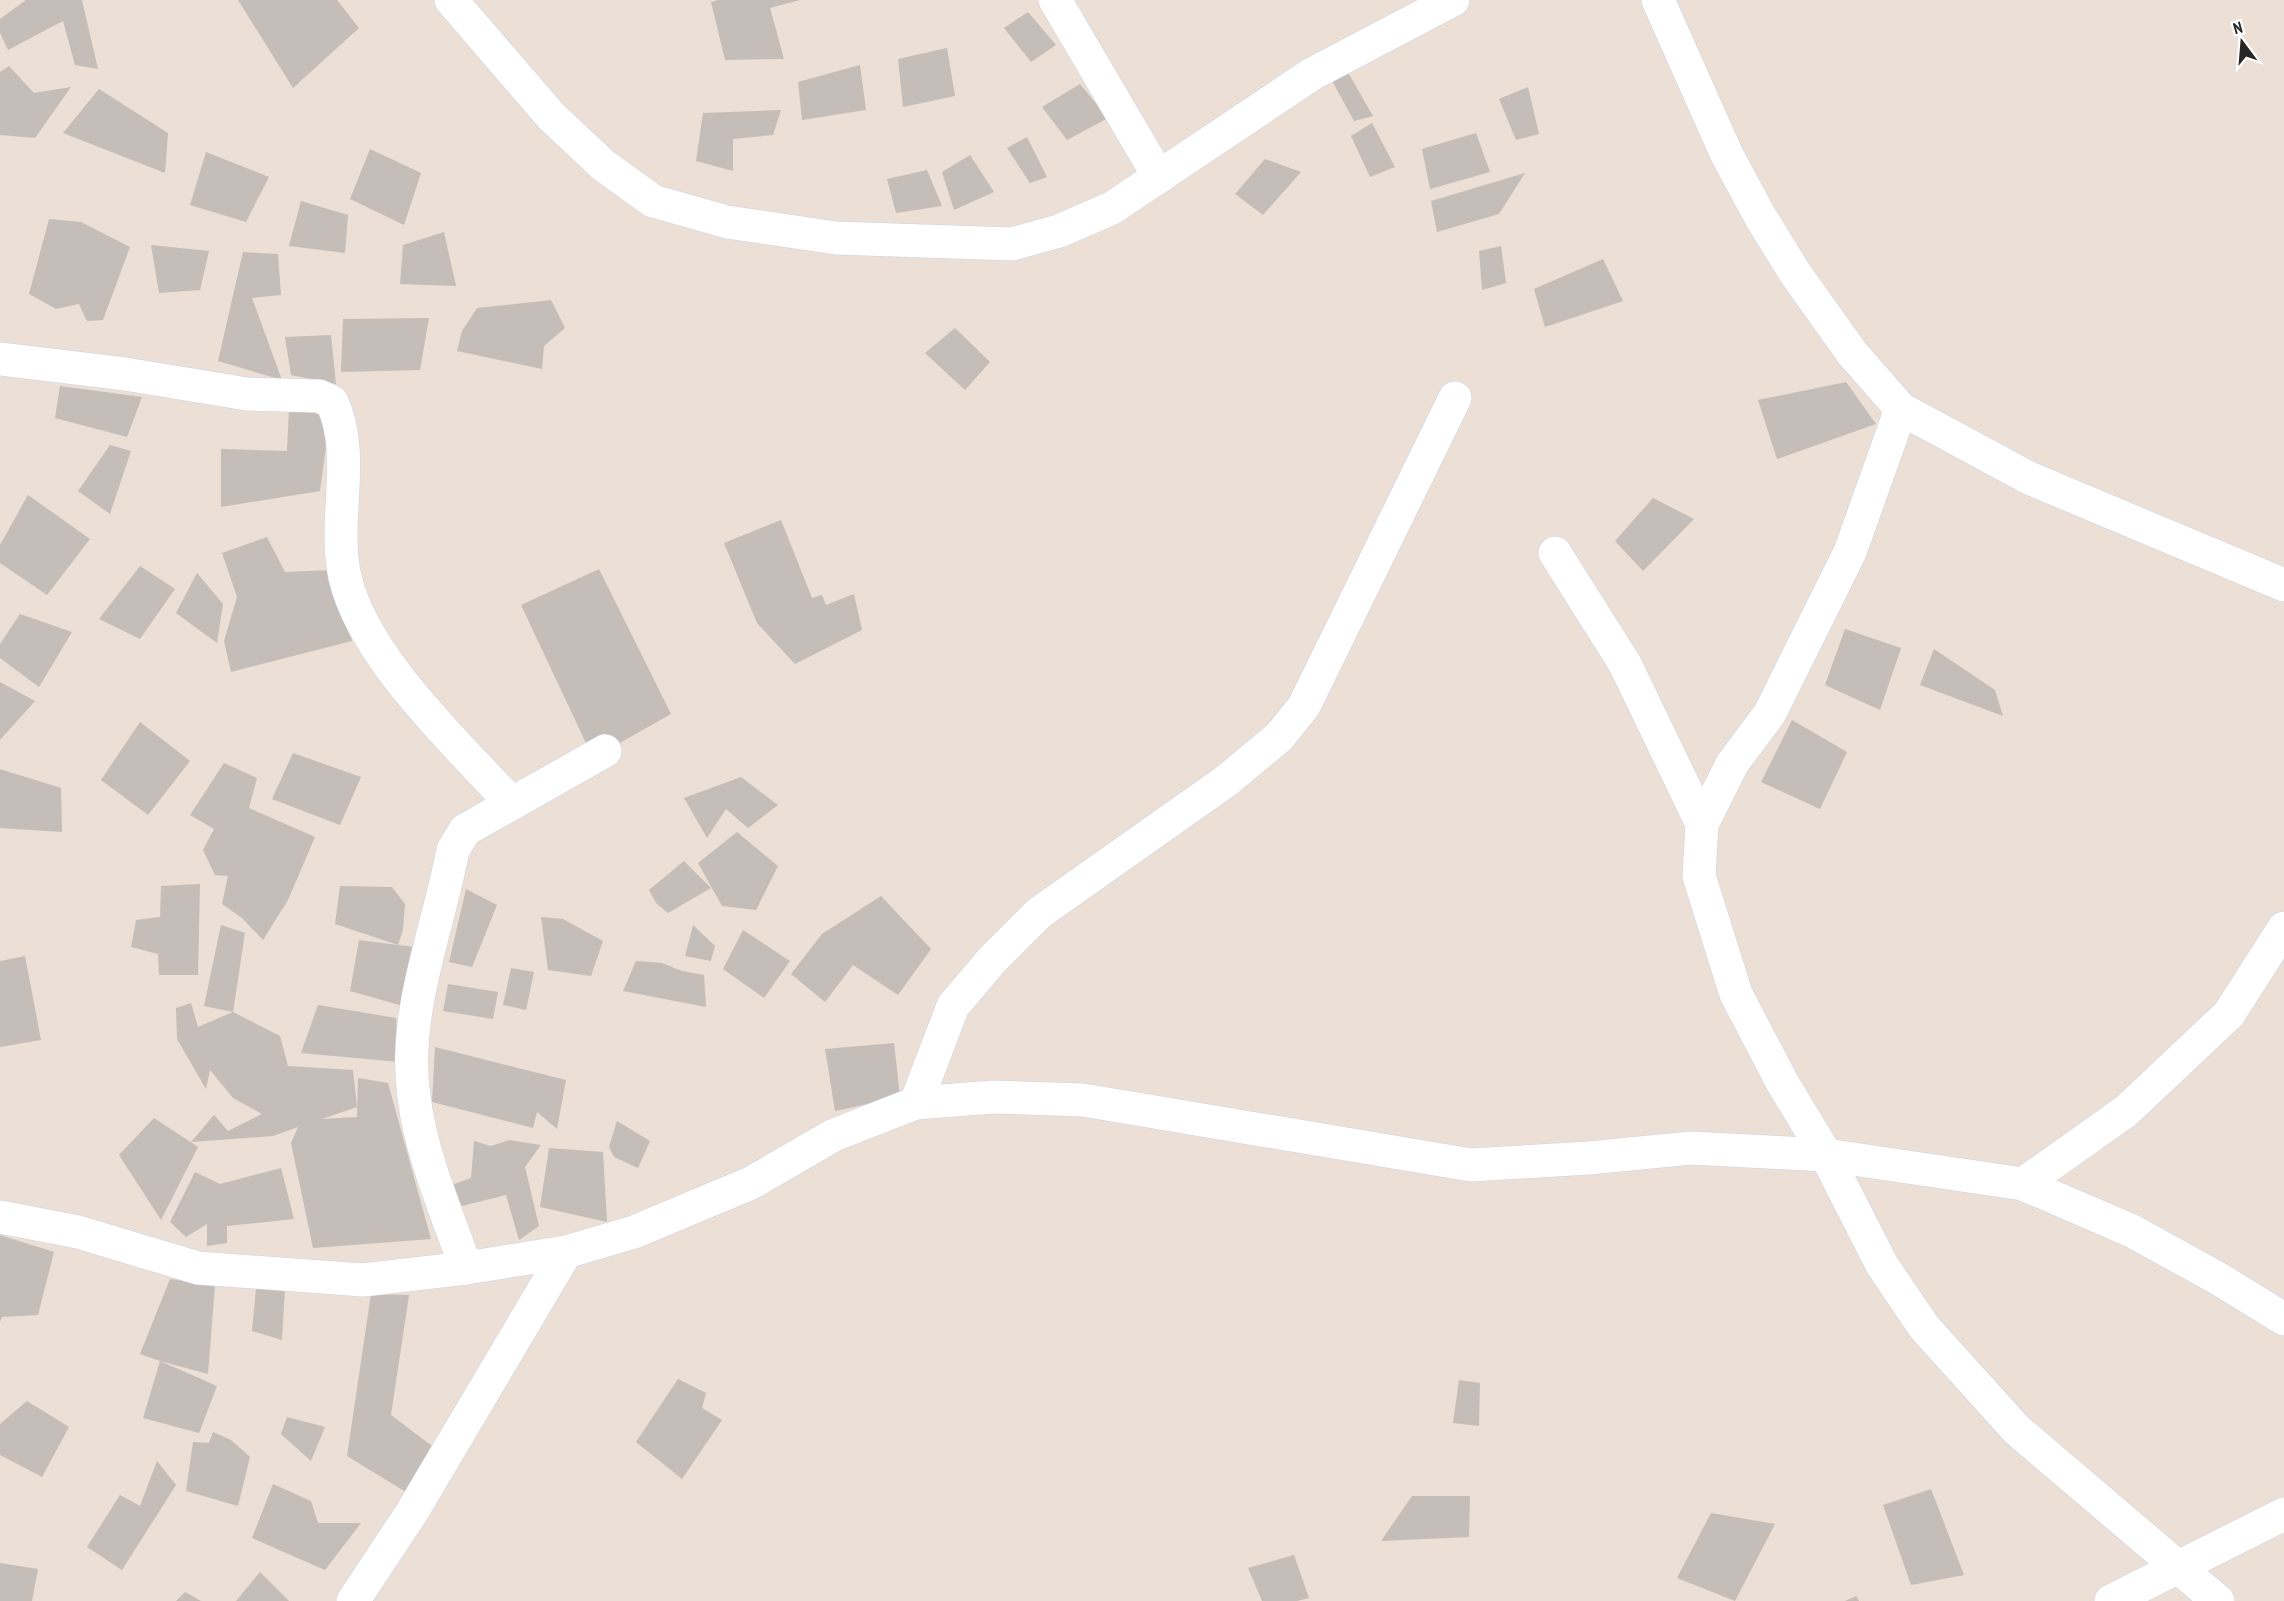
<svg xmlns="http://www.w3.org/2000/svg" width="2284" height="1601" viewBox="0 0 2284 1601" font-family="'PT Sans Narrow',sans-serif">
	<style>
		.building { fill: #c5bdb7 }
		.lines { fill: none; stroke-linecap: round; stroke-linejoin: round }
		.street-casing { stroke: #ccd3e1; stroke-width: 34 }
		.street { stroke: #fff; stroke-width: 33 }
	</style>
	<rect width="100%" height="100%" fill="#ebdfd6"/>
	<g class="building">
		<polygon points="26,0 82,0 98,69 75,65 63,21 8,50 0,33 0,19"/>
		<polygon points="238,0 337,0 359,28 293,88"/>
		<polygon points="718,0 800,0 770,8 784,59 725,60 711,2"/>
		<polygon points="1028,12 1056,45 1031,62 1004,28"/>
		<polygon points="947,48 955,96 903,107 898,59"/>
		<polygon points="860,65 866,110 802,120 798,82"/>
		<polygon points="9,66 34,93 71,87 35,138 0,135 0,72"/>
		<polygon points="1346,69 1373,116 1354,121 1331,79"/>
		<polygon points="1080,84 1108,118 1067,140 1042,107"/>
		<polygon points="1528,87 1539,134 1516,140 1499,99"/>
		<polygon points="99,89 168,133 165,173 63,133"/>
		<polygon points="781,110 773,135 733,139 733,171 696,161 703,113"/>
		<polygon points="1372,123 1395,167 1370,177 1351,136"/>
		<polygon points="1476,133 1490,172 1430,189 1422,149"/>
		<polygon points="1027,137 1047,177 1030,183 1007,148"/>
		<polygon points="370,149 421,173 404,225 350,199"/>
		<polygon points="206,152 269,177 246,222 190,205"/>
		<polygon points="970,155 994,192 954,210 942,172"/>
		<polygon points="1265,159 1301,172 1263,215 1235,194"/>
		<polygon points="927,170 942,206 896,213 887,179"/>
		<polygon points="1525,173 1499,214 1437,232 1431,201"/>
		<polygon points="301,201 348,215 345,253 289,246"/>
		<polygon points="49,219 81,222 130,247 103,320 87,321 79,304 56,309 29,294"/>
		<polygon points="444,232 456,286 400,284 403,245"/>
		<polygon points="151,245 209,251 200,290 159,293"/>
		<polygon points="1501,246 1506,283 1482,290 1479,251"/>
		<polygon points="243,252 278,254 281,295 252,298 282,380 218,361"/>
		<polygon points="1603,259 1623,301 1545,327 1534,289"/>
		<polygon points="551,300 565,328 544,346 542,369 457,351 462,331 477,308"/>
		<polygon points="429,318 420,370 341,372 343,319"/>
		<polygon points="955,328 990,362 965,390 925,353"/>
		<polygon points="331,335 336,384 291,375 285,337"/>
		<polygon points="1846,382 1876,424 1777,459 1758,400"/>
		<polygon points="60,386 142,397 127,437 55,418"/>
		<polygon points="332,402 320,491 221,507 221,449 287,451 289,409"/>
		<polygon points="110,445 131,451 110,514 78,491"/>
		<polygon points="28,495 90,539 47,595 0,563 0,545"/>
		<polygon points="1653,498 1694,519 1643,571 1615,541"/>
		<polygon points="781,520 812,598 822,595 826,605 854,594 862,630 795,664 757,623 724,543"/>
		<polygon points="267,537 285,572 332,570 352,641 231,672 224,641 237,597 222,553"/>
		<polygon points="140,566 175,589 140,639 99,619"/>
		<polygon points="599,569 671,714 593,758 521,605"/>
		<polygon points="197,573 223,604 217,643 176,613"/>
		<polygon points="20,614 72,632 39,687 0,658 0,644"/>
		<polygon points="1845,629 1901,648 1880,710 1825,685"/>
		<polygon points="1934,649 1995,690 2003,716 1920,685"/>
		<polygon points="0,682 35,701 0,740"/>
		<polygon points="1792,720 1847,752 1820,809 1761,782"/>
		<polygon points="140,722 190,761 148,815 101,780"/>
		<polygon points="293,753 361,777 340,825 272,799"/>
		<polygon points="224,763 257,778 249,808 315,837 288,900 263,940 242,918 222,904 228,876 215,875 203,850 214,829 190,815"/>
		<polygon points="0,769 61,788 62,832 0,828"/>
		<polygon points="741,777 778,805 748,828 726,809 707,838 684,798"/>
		<polygon points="737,832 778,866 756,910 722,906 698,863"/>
		<polygon points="684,861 711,888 668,913 656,903 649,890"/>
		<polygon points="200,884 198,975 159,975 158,954 131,947 136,920 160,917 161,886"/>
		<polygon points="340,886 392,887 405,904 403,930 398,945 416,947 403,1006 350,991 359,940 398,945 335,924"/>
		<polygon points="466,889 497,905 472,967 449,962"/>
		<polygon points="881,896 931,949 898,995 853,965 825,1002 791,974 822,934"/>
		<polygon points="541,917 563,919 603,941 591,976 548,970"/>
		<polygon points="221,925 245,933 233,1012 280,1036 288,1066 353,1070 357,1107 322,1119 357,1117 358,1078 388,1083 431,1239 313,1248 291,1143 298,1127 273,1136 191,1142 214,1115 228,1131 262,1114 233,1098 210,1070 206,1089 177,1039 176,1008 191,1003 198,1027 233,1012 204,1006"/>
		<polygon points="693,925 715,946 711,961 685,956"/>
		<polygon points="743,930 790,961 764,998 723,969"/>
		<polygon points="25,956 41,1040 0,1047 0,961"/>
		<polygon points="636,961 662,963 682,971 704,975 706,1007 623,991"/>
		<polygon points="511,968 534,972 526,1010 503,1005"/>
		<polygon points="448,984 498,992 493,1019 443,1011"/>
		<polygon points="318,1005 396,1018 399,1062 301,1053"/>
		<polygon points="894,1043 900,1097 835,1111 825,1049"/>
		<polygon points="435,1047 566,1080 557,1129 537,1112 533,1128 432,1102"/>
		<polygon points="154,1118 198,1147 161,1220 119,1155"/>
		<polygon points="617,1121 650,1141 638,1168 614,1157 609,1147"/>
		<polygon points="509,1140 541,1145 525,1167 539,1226 519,1240 506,1195 462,1206 449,1186 471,1178 474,1141 491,1146"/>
		<polygon points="549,1148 603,1152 607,1222 540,1207"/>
		<polygon points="281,1168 294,1219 227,1226 227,1243 207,1246 207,1224 186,1237 170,1222 195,1172 220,1184"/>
		<polygon points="0,1235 54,1252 38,1315 2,1317 0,1322"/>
		<polygon points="170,1279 215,1285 208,1374 160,1361 217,1386 199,1433 143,1418 160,1361 140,1354"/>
		<polygon points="256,1288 285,1288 282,1340 252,1331"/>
		<polygon points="371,1294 409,1295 391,1415 432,1446 419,1500 347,1456"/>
		<polygon points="678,1379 706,1393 702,1408 722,1420 682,1479 636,1442"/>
		<polygon points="1459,1380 1480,1383 1479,1426 1453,1423"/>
		<polygon points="27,1401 69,1427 42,1477 0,1455 0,1424"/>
		<polygon points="287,1417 325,1427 311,1461 281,1434"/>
		<polygon points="213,1432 231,1440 250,1457 238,1506 186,1491 193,1442 209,1443"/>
		<polygon points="157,1461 176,1485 122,1570 87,1547 120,1495 140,1506"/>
		<polygon points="273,1484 311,1501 318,1523 361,1523 325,1570 252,1538"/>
		<polygon points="1931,1489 1964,1575 1911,1585 1883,1505"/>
		<polygon points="1412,1496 1470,1496 1469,1537 1381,1541"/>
		<polygon points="1711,1513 1775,1524 1735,1601 1677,1578"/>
		<polygon points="1294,1555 1309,1598 1297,1601 1262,1601 1248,1568"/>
		<polygon points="0,1563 38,1569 32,1601 0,1601"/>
		<polygon points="260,1572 289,1601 236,1601"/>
		<polygon points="185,1592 201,1601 176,1601"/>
		<polygon points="1856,1596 1859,1601 1845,1601"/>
	</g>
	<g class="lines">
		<defs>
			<g id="street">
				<polyline points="451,0 551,116 603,165 653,201 727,222 836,238 1012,244 1059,231 1112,208 1312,74 1453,0"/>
				<polyline points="1055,0 1159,177"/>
				<polyline points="1658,0 1727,155 1761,218 1795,273 1852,353 1901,409 2029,478 2284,585"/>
				<path d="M0 359 125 374 247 394 319 396 332 402C357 456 332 520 345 577 363 657 456 743 511 803"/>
				<polyline points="1901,409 1850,552 1770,713 1732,764 1702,824 1699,876 1736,994 1782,1082 1826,1155 1882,1265 1924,1327 2017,1430 2218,1601"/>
				<polyline points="1555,553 1625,664 1702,824"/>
				<polyline points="916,1103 953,1006 992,960 1039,913 1226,781 1279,737 1304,706 1455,398"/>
				<polyline points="2023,1184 2126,1111 2229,1014 2284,928"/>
				<polyline points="0,1217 78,1232 198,1268 363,1280 466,1268 566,1252 634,1232 751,1183 834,1135 916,1103 993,1097 1083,1100 1471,1165 1589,1158 1691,1148 1826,1155 2023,1184 2132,1231 2219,1279 2284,1319"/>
				<path d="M466 1268C447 1213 421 1155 414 1097 402 1014 438 930 453 850L465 830 605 751"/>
				<polyline points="353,1601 412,1512 566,1252"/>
				<polyline points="2111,1601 2284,1514"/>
			</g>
		</defs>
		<use href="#street" class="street-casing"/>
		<use href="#street" class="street"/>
	</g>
	<g transform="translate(2242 42) rotate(344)" stroke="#ffffff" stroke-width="4.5" paint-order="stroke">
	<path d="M0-4.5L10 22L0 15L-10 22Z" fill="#262626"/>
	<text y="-9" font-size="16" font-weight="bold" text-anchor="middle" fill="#262626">N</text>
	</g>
</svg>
